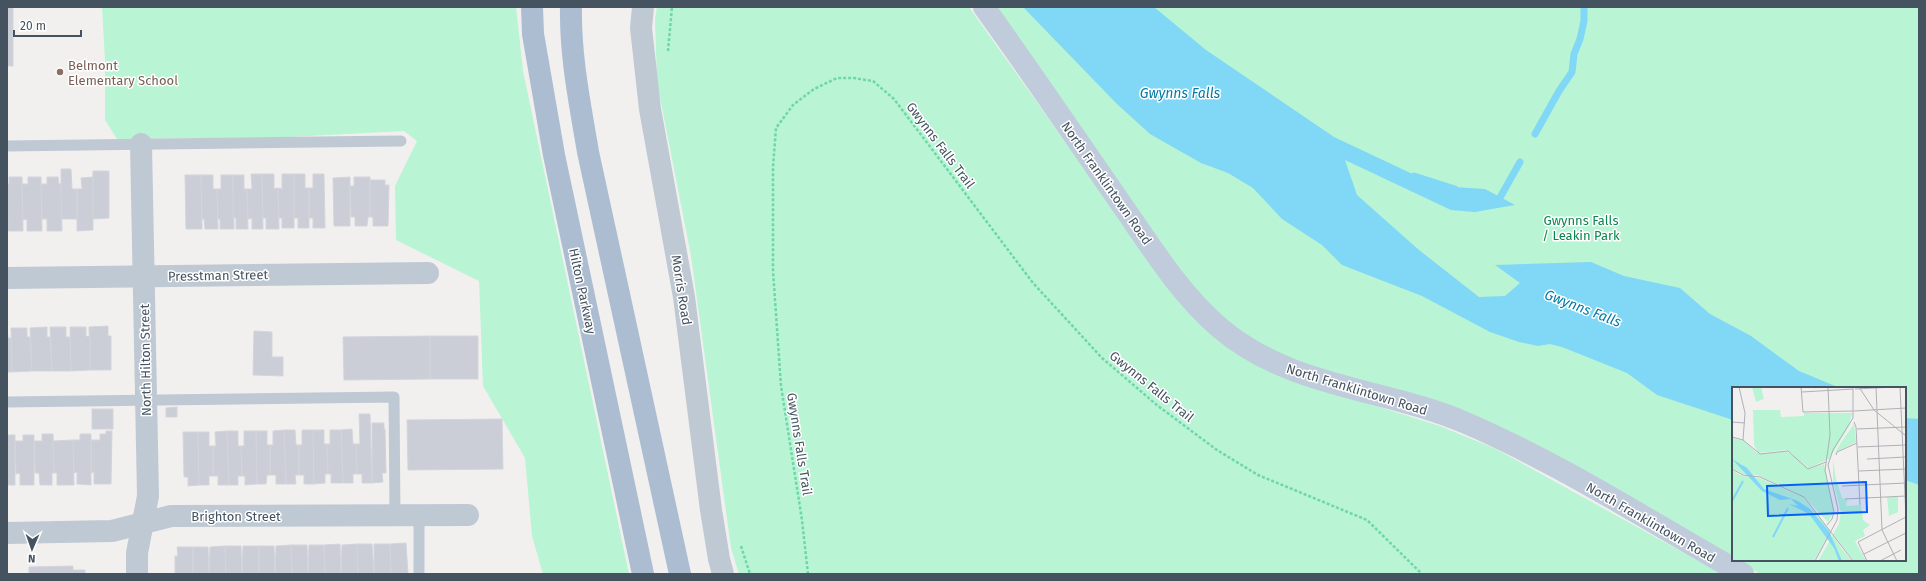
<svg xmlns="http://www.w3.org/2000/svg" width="1926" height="581" viewBox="0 0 1926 581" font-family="'Fira Sans',sans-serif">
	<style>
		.green { fill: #b9f4d4 }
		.water { fill: #81d7f6 }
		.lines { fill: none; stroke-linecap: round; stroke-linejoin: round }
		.stream { stroke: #81d7f6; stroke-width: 7 }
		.building { fill: #cbced6; stroke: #d3d5dc }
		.path { stroke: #6dd7a9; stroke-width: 2.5; stroke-dasharray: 3 2; stroke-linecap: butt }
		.lane { stroke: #bfc9d3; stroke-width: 11 }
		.street { stroke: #bfc9d3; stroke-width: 22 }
		.secondary { stroke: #c0cbdb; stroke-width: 22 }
		.primary { stroke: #acbdd2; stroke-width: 22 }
		.education-dot { fill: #8d6e63; stroke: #fff; stroke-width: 1.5 }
		.labels { text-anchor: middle; stroke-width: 3; stroke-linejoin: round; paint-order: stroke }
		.education-label { font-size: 13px; fill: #785e54; stroke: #fff; text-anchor: start }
		.street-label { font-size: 13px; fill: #455260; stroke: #fff }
		.park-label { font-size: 13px; fill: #0c8550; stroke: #fff }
		.water-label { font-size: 14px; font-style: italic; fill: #027ba7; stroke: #fff }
		.inset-river { fill: none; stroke: #81d7f6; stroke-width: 2 }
		.inset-road { fill: none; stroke: #adb1b6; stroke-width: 1 }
		.view { fill: #0460f8; fill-opacity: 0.15; stroke: #0460f8; stroke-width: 2 }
		.inset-edge { fill: none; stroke: #455260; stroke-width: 2 }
	</style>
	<rect width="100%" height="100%" fill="#f2f0ef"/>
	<g class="green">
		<polygon points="102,7 516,7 523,71 629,574 543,574 532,536 525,458 483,386 479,281 396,240 395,186 417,141 404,131 289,137 117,139 105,120 105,60"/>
		<polygon points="657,7 969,7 1175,296 1280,376 1440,426 1496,449 1722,574 739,574 731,548 691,256 657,82 655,19"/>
		<polygon points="995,7 1919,7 1919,574 1760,574 1734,560 1905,560 1905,388 1733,388 1733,559 1496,430 1294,364 1238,332 1180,277"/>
	</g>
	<g class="water">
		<polygon points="1023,7 1154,7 1206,50 1334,137 1438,186 1485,189 1515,205 1475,212 1451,210 1345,160 1357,195 1419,250 1479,297 1505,296 1520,283 1495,265 1591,262 1624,276 1680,288 1710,314 1751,336 1799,371 1840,388 1733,388 1733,420 1657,395 1627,373 1562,347 1550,344 1538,346 1519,342 1490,332 1422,296 1342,265 1322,245 1282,219 1253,188 1228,173 1201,163 1150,134 1117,104"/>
		<polygon points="1905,418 1919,419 1919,485 1905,480"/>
	</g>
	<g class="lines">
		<g class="stream">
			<polyline points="1535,134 1559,91 1572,72 1574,54 1580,39 1584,21 1584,7"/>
			<polyline points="1414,176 1455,189"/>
			<polyline points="1494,202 1497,203 1520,162"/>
		</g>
	</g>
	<g class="building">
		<rect x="7" y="7" width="6" height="59"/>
		<polygon points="61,169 71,169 72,189 77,189 77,219 61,219"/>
		<polygon points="93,171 109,171 109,218 92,219"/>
		<polygon points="251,174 262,174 263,229 252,229 252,218 248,219 247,189 252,189"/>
		<polygon points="262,174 274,174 274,189 278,188 279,229 266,229 266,218 263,218"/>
		<polygon points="282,174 294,174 294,228 282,228 282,218 279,218 278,188 282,189"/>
		<polygon points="294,174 305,174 305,188 309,188 309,228 298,228 298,218 294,218"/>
		<polygon points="313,174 324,174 325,228 313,228 313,218 309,218 309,188 313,188"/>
		<polygon points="185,175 201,175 202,229 186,229"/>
		<polygon points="201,175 213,175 213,189 217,189 218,229 205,229 204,219 202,219"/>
		<polygon points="221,175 233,175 234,229 220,229 220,219 218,219 217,189 221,189"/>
		<polygon points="233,175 244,175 244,189 247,189 248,229 236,229 236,218 233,218"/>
		<polygon points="9,177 22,177 23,231 8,231 7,184 9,184"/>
		<polygon points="28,177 41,177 42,231 27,231 27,219 23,220 22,184 28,184"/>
		<polygon points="47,177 58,177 59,184 61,184 62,231 47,231 47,219 42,219 41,184 47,184"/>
		<polygon points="93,177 93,230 77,231 77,189 82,189 81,178"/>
		<polygon points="350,177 350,226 334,226 333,178"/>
		<polygon points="354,177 370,177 370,217 368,217 367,226 355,226 355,217 351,217 350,186 354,186"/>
		<polygon points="370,180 385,180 385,185 389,185 388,226 373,226 373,217 370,217"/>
		<polygon points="108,326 108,336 111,336 111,370 90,370 89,327"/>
		<polygon points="47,327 47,337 50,337 52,371 32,371 30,328"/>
		<polygon points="50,327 66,327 66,337 70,337 71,371 52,371"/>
		<polygon points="70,327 86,327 86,336 90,337 90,370 71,371"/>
		<polygon points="7,328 8,338 11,338 12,372 7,372"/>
		<polygon points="11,328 27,328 27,337 30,337 32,371 12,372"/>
		<polygon points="254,331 272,332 272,357 283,357 283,376 253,375"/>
		<polygon points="430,336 430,379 344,380 343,337"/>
		<rect x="430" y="336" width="48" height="43"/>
		<polygon points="177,407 177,417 166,417 166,408"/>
		<rect x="92" y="409" width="21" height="20"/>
		<polygon points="359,414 370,414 372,483 362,483 362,474 357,474 356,444 360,444"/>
		<polygon points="502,419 503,469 408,470 407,420"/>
		<polygon points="372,423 384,423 384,429 385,429 386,473 382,473 383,482 372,483"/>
		<polygon points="352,429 353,444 356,444 357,474 353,474 353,483 343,483 341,430"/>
		<polygon points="284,430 295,430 296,445 299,445 299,475 295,475 296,484 286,484"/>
		<polygon points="284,430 286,484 276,484 276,475 270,475 270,445 273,445 273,431"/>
		<polygon points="302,430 313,430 314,484 304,484 304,475 299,475 299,445 302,445"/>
		<polygon points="313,430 324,430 324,444 327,444 328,474 325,474 325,483 314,484"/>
		<polygon points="330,430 341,430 343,483 331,483 331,474 328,474 327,444 330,444"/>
		<polygon points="106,431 112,431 111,484 94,484 94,472 91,473 91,440 100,440 100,434 106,434"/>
		<polygon points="227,431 229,485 218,485 218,476 213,476 213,446 216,446 215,432"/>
		<polygon points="227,431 238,431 238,446 241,446 242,476 238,476 238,485 229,485"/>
		<polygon points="244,431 256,431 257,484 245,485 245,476 242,476 241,446 244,446"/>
		<polygon points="256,431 267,431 267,445 270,445 270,475 267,475 266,484 257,484"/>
		<polygon points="183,432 198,432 199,485 188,486 188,477 184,477"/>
		<polygon points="198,432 209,432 209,446 213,446 213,476 209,476 209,485 199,485"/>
		<polygon points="42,434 53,434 54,473 52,473 52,485 40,485 39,473 35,473 34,441 42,441"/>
		<polygon points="80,434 91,434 91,485 77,484 77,472 74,473 73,440 80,440"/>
		<rect x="7" y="435" width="8" height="50"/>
		<polygon points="23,435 34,435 34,485 20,485 20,473 16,474 15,441 23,441"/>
		<polygon points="73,440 74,485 57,485 57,473 54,473 53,441"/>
		<polygon points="406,543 408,574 391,574 390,544"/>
		<polygon points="340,544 341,574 325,574 324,545"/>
		<polygon points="357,544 372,544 374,574 358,574"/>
		<polygon points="357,544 358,574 341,574 342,545"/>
		<polygon points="374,544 390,544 391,574 374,574"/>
		<polygon points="291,545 292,574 275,574 276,546"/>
		<polygon points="291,545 307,545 308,574 292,574"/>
		<polygon points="309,545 324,545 325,574 308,574"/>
		<polygon points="225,546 226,574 209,574 210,547"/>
		<polygon points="225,546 241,546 242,574 226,574"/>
		<polygon points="243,546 259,546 259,574 242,574"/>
		<polygon points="259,546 274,546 275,574 259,574"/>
		<polygon points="177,547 193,547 193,574 175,574 175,556 178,556"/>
		<polygon points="193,547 208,547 209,574 193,574"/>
		<polygon points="73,566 73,570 85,570 85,574 29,574 29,567"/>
	</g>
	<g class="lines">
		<g class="path">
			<polyline points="668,51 672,7"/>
			<polyline points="741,546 750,574"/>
			<polyline points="808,574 802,520 781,386 773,271 773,167 776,128 793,105 814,89 837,78 854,78 873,81 894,99 1033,283 1102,358 1158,406 1217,450 1258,475 1367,520 1422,574"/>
		</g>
		<g class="lane">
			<polyline points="7,146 401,141"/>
			<polyline points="7,402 394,397 395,515"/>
			<polyline points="419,574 419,515"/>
		</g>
		<g class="street">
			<polyline points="643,7 641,28 650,109 684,297 711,510 719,559 723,574"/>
			<polyline points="7,278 428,273"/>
			<polyline points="7,533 112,531 171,516 468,515"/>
			<polyline points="137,574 137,553 148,496 141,144"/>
		</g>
		<path class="secondary" d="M984 7C1031 72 1076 139 1122 205 1152 248 1180 294 1220 328 1290 388 1385 388 1466 423 1563 465 1652 523 1743 574"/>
		<g class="primary">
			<polyline points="532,7 533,34 554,155 643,574"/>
			<path d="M571 7C570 56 580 104 588 152L680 574"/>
		</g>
	</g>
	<circle class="education-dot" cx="60" cy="72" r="4"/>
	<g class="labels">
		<g class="education-label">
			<text x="68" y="70">Belmont<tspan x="68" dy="15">Elementary School</tspan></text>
		</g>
		<g class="street-label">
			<text transform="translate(941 145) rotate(53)" y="5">Gwynns Falls Trail</text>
			<text transform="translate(1107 183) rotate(55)" y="5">North Franklintown Road</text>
			<text transform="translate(218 275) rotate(-1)" y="5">Presstman Street</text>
			<text transform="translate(682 290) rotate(81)" y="5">Morris Road</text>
			<text transform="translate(583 291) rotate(78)" y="5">Hilton Parkway</text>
			<text transform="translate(145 360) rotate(-91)" y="5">North Hilton Street</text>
			<text transform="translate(1152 386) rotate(39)" y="5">Gwynns Falls Trail</text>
			<text transform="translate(1357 389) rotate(17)" y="5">North Franklintown Road</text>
			<text transform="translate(800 444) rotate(81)" y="5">Gwynns Falls Trail</text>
			<text x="236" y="521">Brighton Street</text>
			<text transform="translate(1651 522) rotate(30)" y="5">North Franklintown Road</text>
		</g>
		<g class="park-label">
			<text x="1581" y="225">Gwynns Falls<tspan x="1581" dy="15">/ Leakin Park</tspan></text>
		</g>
		<g class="water-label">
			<text x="1180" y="98">Gwynns Falls</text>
			<text transform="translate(1583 308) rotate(21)" y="5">Gwynns Falls</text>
		</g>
	</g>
	<g transform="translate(1732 387)">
		<rect width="174" height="174" fill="#f2f0ef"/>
		<path d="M20 0H29L32 12 24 15ZM21 23H48L49 30 72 29V26H120L117 39 97 72 77 81 65 71 77 82 92 77 102 125 96 135 71 109 25 88 11 87 0 81V51L12 54 25 66 31 67 53 64 65 70 54 63 26 66 22 58ZM122 37 124 55 104 65 101 70 108 57ZM101 72 104 92 110 111 115 113 114 119 129 118 131 133 138 138 131 143 133 149 123 154 134 174H122L101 147 107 137 109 126 101 93ZM0 83 8 88 30 92 71 110 99 145 82 174H0ZM155 110H166V125L157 129ZM101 148 110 162 120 174H86Z" fill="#b9f4d4"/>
		<path d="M0 72 15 81 32 102 66 114 78 122 97 144 110 174H107L102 161 77 127 57 117 66 119 59 112 48 113 30 104Z" fill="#81d7f6"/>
		<path class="inset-river" d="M0 114 11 94M41 150 56 121"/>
		<path class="inset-road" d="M7 0 13 26 11 53M69 0 71 25 121 24M127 0 142 23 174 49M144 0 150 143 165 174M168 0 174 131M123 2 163 0M70 5 121 2M122 24 174 21M0 35 13 36M122 35 124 40 128 118M125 42 174 40M0 50 11 53 28 67 56 64 76 82 94 75M126 60 174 58M104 68 105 65 125 56M135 72 174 70M0 82 11 88 28 90 72 110 121 174M127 84 174 82M110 99 174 96M113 112 174 109M95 138 100 132 102 125 93 83 98 48 96 0M132 167 174 146M83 174 105 133 106 122 96 78 101 63 121 31V0M135 174 126 155 174 130M148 174 169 163"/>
		<path class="view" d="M134 95 135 125 36 129 35 99Z"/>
		<rect width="174" height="174" class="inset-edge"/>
	</g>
	<rect width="1926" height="581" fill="none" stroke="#455260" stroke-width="16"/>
	<g transform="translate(32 549) rotate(182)" stroke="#ffffff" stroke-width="3" paint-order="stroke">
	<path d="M0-3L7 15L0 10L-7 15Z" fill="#455260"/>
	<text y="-6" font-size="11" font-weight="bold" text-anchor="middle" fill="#455260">N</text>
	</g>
	<path d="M14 30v6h67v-6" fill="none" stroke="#455260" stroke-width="2"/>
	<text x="20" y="30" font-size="12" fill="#455260" stroke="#ffffff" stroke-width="3" paint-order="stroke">20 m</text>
</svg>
